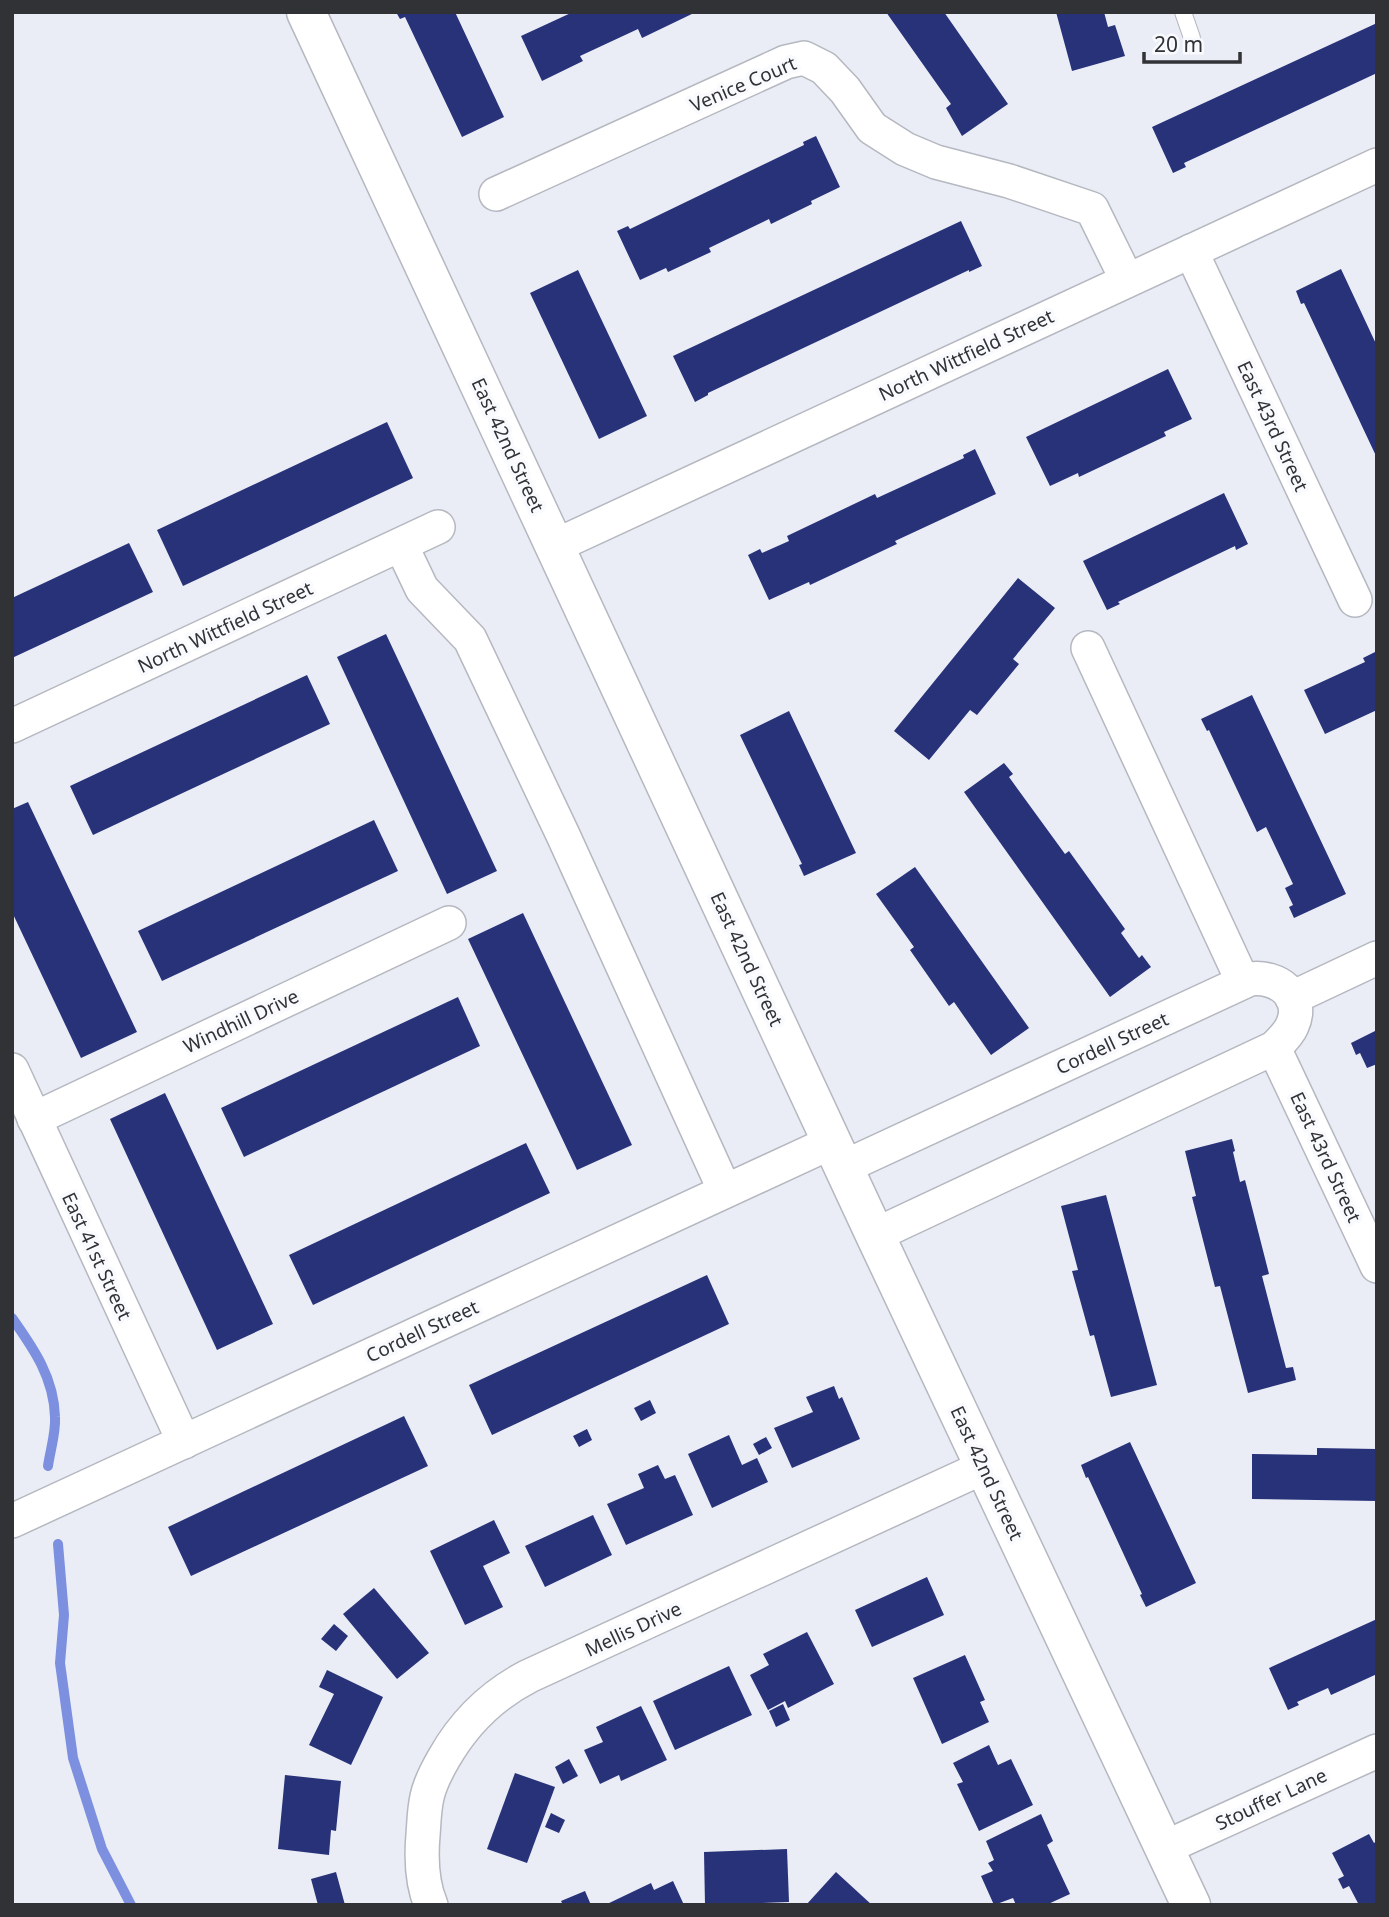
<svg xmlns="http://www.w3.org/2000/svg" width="1389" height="1917" viewBox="0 0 1389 1917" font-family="'Noto Sans',sans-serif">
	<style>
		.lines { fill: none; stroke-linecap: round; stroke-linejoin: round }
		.stream { stroke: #7d90e0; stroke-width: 10 }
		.building { fill: #283279 }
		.lane-casing { stroke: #b5b8c0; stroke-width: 18 }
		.street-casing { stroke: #b5b8c0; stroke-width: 36 }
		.secondary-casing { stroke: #b5b8c0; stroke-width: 41 }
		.lane { stroke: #fff; stroke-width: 16 }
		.street { stroke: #fff; stroke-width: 33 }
		.secondary { stroke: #fff; stroke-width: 38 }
		.labels { text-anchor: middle; stroke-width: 7; stroke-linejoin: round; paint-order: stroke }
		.street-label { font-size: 19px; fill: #313236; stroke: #f9fafe }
	</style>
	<rect width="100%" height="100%" fill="#eaedf6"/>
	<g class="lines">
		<g class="stream">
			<path d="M12 1318C34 1349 54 1378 55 1417 56 1433 50 1451 48 1466"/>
			<polyline points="58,1544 64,1615 60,1663 73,1758 102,1849 131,1905"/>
		</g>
	</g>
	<g class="building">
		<polygon points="396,12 455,12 504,117 462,137 405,17 400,19"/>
		<polygon points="573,12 696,12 642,38 638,29 580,56 583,61 542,81 521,36"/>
		<polygon points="886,12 944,12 1008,104 962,136 946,108 951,104"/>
		<polygon points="1056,12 1104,12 1108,27 1115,25 1125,56 1072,71"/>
		<polygon points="1377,23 1377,73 1184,163 1186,167 1173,173 1152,127"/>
		<polygon points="816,136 840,187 811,201 812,204 771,224 769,219 709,248 711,252 668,272 666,268 640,280 617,231 628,226 630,229 804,145 803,142"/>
		<polygon points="961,221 982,266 969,272 969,270 708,393 708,395 695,402 673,356"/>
		<polygon points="1341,269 1377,346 1377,458 1304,303 1301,304 1296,291"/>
		<polygon points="578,270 647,416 599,439 530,293"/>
		<polygon points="1168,369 1192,419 1164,432 1166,436 1079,477 1078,473 1050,486 1026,437"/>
		<polygon points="387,422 413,478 183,586 157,530"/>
		<polygon points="975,449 996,494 895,541 897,544 810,585 809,582 769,600 748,555 760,549 762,553 789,541 787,536 875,494 877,498 964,458 963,455"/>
		<polygon points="1224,493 1248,544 1236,550 1235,546 1118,602 1120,604 1107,610 1083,561"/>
		<polygon points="129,543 153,592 12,658 12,598"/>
		<polygon points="1018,578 1055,608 1013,659 1019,664 977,715 970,710 929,760 894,731"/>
		<polygon points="386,634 497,871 447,894 337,657"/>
		<polygon points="1377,651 1377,710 1325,734 1304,690 1365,662 1363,658"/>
		<polygon points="307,675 330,724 93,835 70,786"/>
		<polygon points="1252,695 1346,894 1294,918 1289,907 1293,905 1285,888 1293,884 1266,827 1257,832 1209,730 1207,731 1201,719"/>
		<polygon points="789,711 856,853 804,876 799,865 802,864 740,735"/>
		<polygon points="1004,763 1013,774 1009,777 1065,854 1069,851 1125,929 1121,933 1139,958 1142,955 1151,967 1110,997 964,792"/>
		<polygon points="28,802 137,1032 81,1058 12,912 12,809"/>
		<polygon points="374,820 398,871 162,981 138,931"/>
		<polygon points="915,867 1029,1028 991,1055 954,1002 949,1006 910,950 914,947 876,894"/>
		<polygon points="523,913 632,1145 577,1170 468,939"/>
		<polygon points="458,997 480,1046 244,1157 221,1108"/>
		<polygon points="1377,1030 1377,1064 1367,1068 1360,1053 1356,1055 1351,1043"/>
		<polygon points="165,1093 273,1324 217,1350 110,1119"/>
		<polygon points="1232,1139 1235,1151 1233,1152 1240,1182 1245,1180 1269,1274 1262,1276 1286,1368 1293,1367 1296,1380 1248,1393 1220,1286 1215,1287 1192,1197 1196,1196 1185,1151"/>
		<polygon points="526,1143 550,1193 313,1305 289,1255"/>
		<polygon points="1106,1195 1157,1385 1111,1397 1094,1335 1090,1336 1072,1271 1078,1270 1061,1206"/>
		<polygon points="707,1275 729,1324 492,1435 469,1385"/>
		<polygon points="834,1386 839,1399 842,1397 860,1439 792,1468 774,1428 813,1412 806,1397"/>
		<polygon points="650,1400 656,1413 641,1421 634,1408"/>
		<polygon points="404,1416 428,1466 191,1576 168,1527"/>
		<polygon points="587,1429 592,1440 579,1447 573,1436"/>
		<polygon points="729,1435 742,1465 757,1458 768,1482 712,1508 688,1454"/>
		<polygon points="766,1437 772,1448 759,1455 753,1444"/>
		<polygon points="1130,1442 1196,1583 1146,1607 1140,1595 1142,1594 1088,1477 1086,1478 1081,1465"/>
		<polygon points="1317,1448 1377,1449 1377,1501 1252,1499 1252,1454 1317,1455"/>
		<polygon points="658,1465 665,1479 675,1475 693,1515 626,1545 607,1504 644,1488 638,1474"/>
		<polygon points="593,1515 612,1555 545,1587 525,1546"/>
		<polygon points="494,1520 510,1553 483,1566 503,1607 465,1625 430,1551"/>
		<polygon points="927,1577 944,1615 872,1647 855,1610"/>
		<polygon points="374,1588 429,1653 397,1679 343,1614"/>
		<polygon points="1377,1619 1377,1674 1331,1695 1328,1688 1297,1702 1299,1705 1288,1710 1269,1668"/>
		<polygon points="334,1624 348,1636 336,1651 321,1639"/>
		<polygon points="807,1632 834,1684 788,1708 785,1701 768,1710 750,1675 769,1665 763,1654"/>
		<polygon points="965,1655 985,1700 980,1702 989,1722 942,1744 913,1678"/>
		<polygon points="729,1666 752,1715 675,1750 653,1701"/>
		<polygon points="327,1670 383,1697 351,1765 309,1745 334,1694 319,1687"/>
		<polygon points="783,1704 790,1720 776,1727 769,1711"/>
		<polygon points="641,1706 667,1760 621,1781 619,1775 600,1784 584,1750 603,1742 596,1727"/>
		<polygon points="989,1745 998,1765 1011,1759 1033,1805 979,1831 957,1784 963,1782 953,1763"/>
		<polygon points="569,1759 578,1776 563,1784 555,1767"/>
		<polygon points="515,1773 555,1787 527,1863 487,1849"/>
		<polygon points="285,1775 341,1781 336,1831 331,1830 329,1855 278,1849"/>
		<polygon points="551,1813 565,1820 559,1833 545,1827"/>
		<polygon points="1041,1814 1053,1841 1047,1845 1070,1894 1046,1905 1016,1905 1013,1898 994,1905 981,1876 993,1871 988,1863 994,1860 986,1841"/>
		<polygon points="1369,1834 1374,1843 1377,1841 1377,1903 1373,1905 1359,1905 1349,1886 1343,1889 1338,1879 1344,1876 1332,1853"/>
		<polygon points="787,1849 789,1902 705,1905 704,1852"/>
		<polygon points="336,1872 345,1905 318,1905 311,1879"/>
		<polygon points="836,1872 872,1905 806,1905"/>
		<polygon points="673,1881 684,1905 605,1905 651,1883 654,1890"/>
		<polygon points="585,1891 591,1905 563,1905 561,1901"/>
	</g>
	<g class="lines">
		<defs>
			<polyline id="lane" points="1183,12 1192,38"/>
			<g id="street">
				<polyline points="496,194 786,62 804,58 824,68 845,90 872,128 905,149 936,162 1009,181 1092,209 1127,280"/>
				<polyline points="1191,251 1355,600"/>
				<polyline points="401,545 422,589 470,639 563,835 725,1191"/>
				<polyline points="555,546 1377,165"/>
				<polyline points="1088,648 1243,982"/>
				<polyline points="12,726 438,527"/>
				<polyline points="1292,998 1377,958"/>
				<polyline points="1274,1048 1377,1266"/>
				<polyline points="12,1070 184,1442"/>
				<polyline points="34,1119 449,923"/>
				<path d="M844 1167 1250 979C1277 975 1306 996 1292 1026 1288 1035 1281 1041 1274 1048L875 1235"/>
				<polyline points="12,1521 832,1142"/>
				<polyline points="1164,1848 1377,1751"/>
				<path d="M431 1905C422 1884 421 1858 423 1835 424 1823 424 1810 427 1797 430 1783 437 1770 444 1758 465 1721 492 1695 529 1676L984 1467"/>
			</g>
			<polyline id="secondary" points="306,12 875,1235 1191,1905"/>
		</defs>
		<use href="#lane" class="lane-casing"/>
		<use href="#street" class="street-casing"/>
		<use href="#secondary" class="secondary-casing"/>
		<use href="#lane" class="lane"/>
		<use href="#street" class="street"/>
		<use href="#secondary" class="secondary"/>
	</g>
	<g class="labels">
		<g class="street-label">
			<text transform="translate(743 84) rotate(-23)" y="7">Venice Court</text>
			<text transform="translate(966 355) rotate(-25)" y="7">North Wittfield Street</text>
			<text transform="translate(1273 426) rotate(65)" y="7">East 43rd Street</text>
			<text transform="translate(508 445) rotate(65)" y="7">East 42nd Street</text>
			<text transform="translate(225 627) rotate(-25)" y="7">North Wittfield Street</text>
			<text transform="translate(747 959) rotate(65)" y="7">East 42nd Street</text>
			<text transform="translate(241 1021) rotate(-25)" y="7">Windhill Drive</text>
			<text transform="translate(1112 1043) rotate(-25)" y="7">Cordell Street</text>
			<text transform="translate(1326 1157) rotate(65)" y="7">East 43rd Street</text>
			<text transform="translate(97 1256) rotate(65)" y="7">East 41st Street</text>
			<text transform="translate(422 1331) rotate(-25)" y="7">Cordell Street</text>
			<text transform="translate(987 1473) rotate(65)" y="7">East 42nd Street</text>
			<text transform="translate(633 1629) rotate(-25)" y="7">Mellis Drive</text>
			<text transform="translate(1271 1799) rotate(-25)" y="7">Stouffer Lane</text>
		</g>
	</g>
	<rect width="1389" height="1917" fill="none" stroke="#313236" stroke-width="28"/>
	<path d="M1144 52v10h96v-10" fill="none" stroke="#313236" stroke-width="3.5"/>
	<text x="1154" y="52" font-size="21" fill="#313236" stroke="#f9fafe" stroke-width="5" paint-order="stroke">20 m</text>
</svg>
